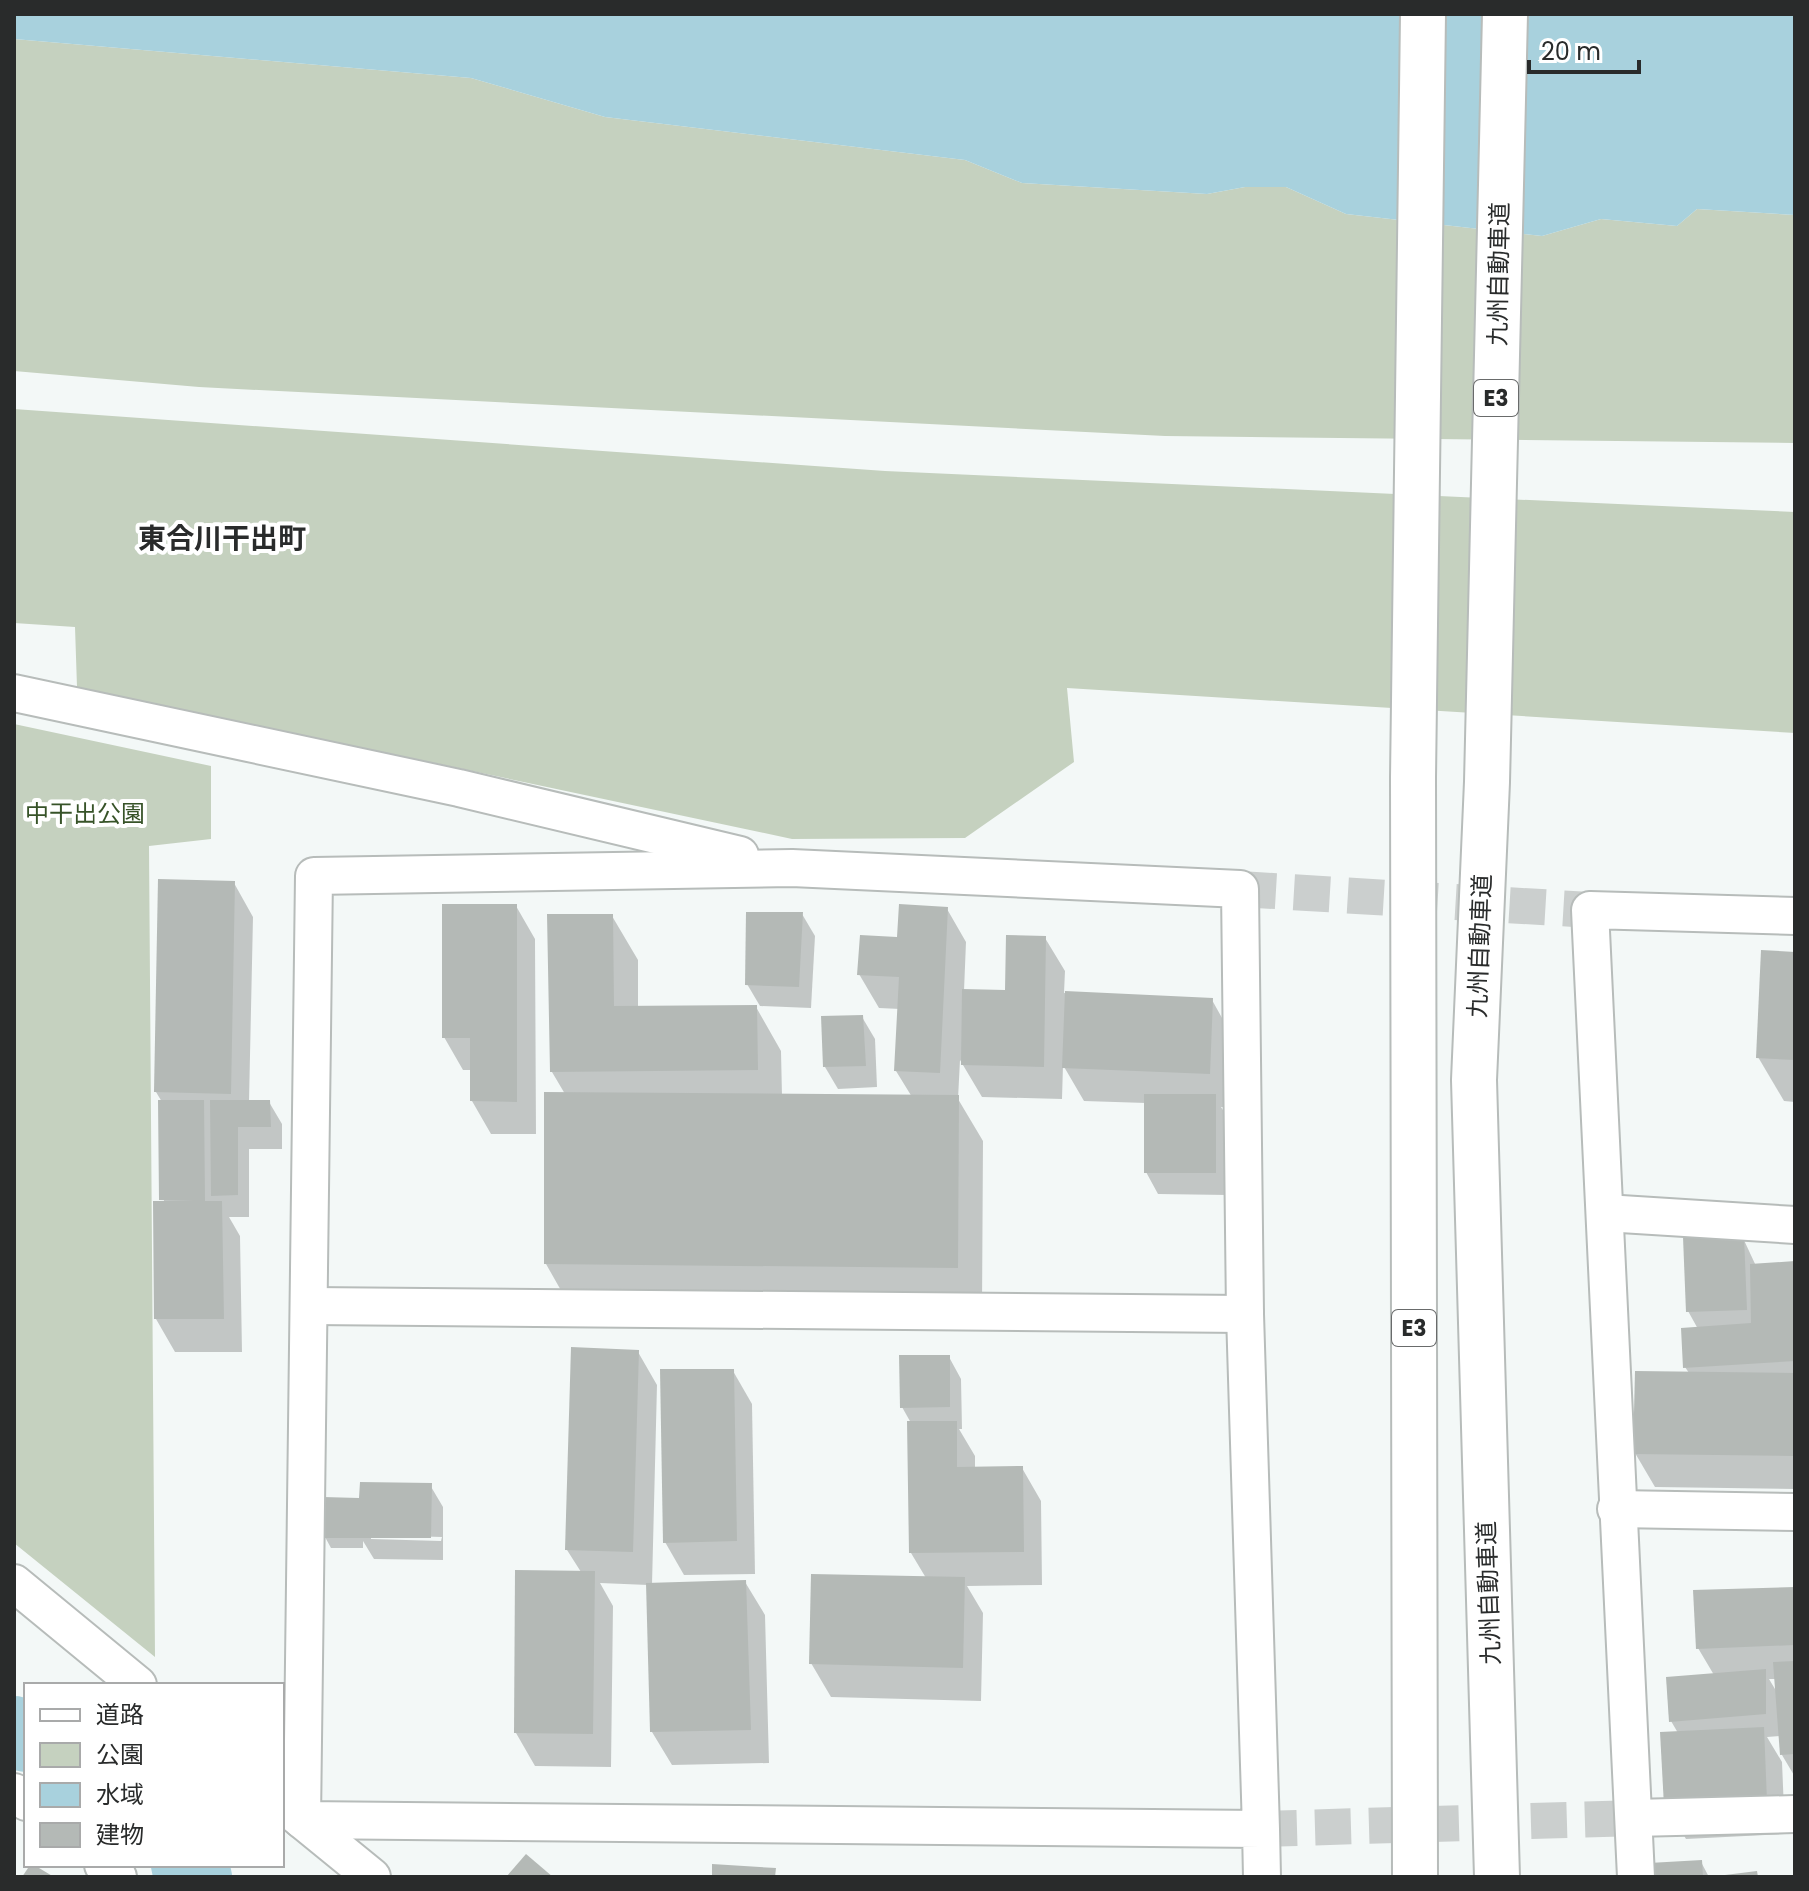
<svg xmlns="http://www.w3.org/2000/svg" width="1809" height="1891" viewBox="0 0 1809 1891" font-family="Poppins,'Noto Sans JP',sans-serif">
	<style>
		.green { fill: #c5d1bf }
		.water { fill: #a8d1dd }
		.shadow { fill: #0003; fill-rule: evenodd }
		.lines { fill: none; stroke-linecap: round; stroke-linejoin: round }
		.river { stroke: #a8d1dd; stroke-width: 66 }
		.building { fill: #b4b9b6 }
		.minor-tunnel { stroke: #cbcfce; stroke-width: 36; stroke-dasharray: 36 18; stroke-linecap: butt }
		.minor-casing { stroke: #b7bcba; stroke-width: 40 }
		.highway-casing { stroke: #b7bcba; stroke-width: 48 }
		.minor { stroke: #fff; stroke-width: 36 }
		.highway { stroke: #fff; stroke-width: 44 }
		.labels { text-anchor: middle; stroke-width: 8; stroke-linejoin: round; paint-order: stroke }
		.shield { fill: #fff; stroke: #696b6b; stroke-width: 2 }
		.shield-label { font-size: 22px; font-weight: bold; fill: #292b2b }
		.street-label { font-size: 24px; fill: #292b2b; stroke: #fff }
		.park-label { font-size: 24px; fill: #375328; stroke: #fff }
		.quarter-label { font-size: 28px; font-weight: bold; fill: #292b2b; stroke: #fff }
	</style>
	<rect width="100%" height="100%" fill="#f3f8f7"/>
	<g class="green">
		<polygon points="14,39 471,78 605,117 965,160 1022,183 1207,194 1245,187 1286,187 1346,214 1542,236 1601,219 1677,226 1697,209 1795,215 1795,443 1165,436 199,387 14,371"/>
		<polygon points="14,409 885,471 1795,512 1795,733 1067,688 1074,762 965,838 792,839 77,687 75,627 14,623"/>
		<polygon points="14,724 211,766 211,839 149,846 155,1657 14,1543"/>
	</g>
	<polygon class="water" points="14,14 1795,14 1795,215 1697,209 1677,226 1601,219 1542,236 1346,214 1286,187 1245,187 1207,194 1022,183 965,160 605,117 471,78 14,39"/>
	<g class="shadow">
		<polygon points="234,883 253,917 249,1102 269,1102 282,1124 282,1149 249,1149 249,1217 229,1217 240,1236 242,1352 175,1352 156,1319 164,1203 162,1102 156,1092"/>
		<polygon points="516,906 535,939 536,1134 491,1134 472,1101 472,1070 463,1070 444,1037"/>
		<polygon points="947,909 966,942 964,991 1007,992 1045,938 1065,971 1064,993 1212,1000 1231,1034 1228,1107 1221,1107 1228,1118 1227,1195 1158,1194 1146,1172 1146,1103 1084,1101 1063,1065 1062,1099 982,1097 960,1060 958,1099 983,1141 982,1311 571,1308 546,1264 565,1094 552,1072 612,916 638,960 638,1008 756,1007 781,1051 782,1096 912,1097 896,1071 900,1009 879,1008 859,974 899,939"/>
		<polygon points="802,914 815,936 811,1008 760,1006 747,984"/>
		<polygon points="1795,954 1795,1102 1784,1101 1758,1057"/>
		<polygon points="862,1017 875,1039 877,1087 838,1089 825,1067"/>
		<polygon points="1743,1238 1756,1266 1795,1263 1795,1489 1655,1487 1635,1453 1689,1373 1685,1367 1698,1329 1688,1311"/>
		<polygon points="638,1352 657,1385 652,1585 745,1582 765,1615 769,1763 672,1765 652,1732 648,1585 600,1583 613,1606 611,1767 535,1766 516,1733 581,1572 567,1550"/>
		<polygon points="949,1357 961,1379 962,1429 959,1429 975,1456 975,1468 1022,1468 1041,1501 1042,1585 967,1586 983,1613 981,1701 831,1697 811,1663 926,1578 911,1553 911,1423 902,1407"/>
		<polygon points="733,1371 752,1404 755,1574 684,1575 665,1542"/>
		<path d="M430 1485 443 1507V1560L374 1559 363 1541V1548H331L325 1537 357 1500ZM371 1535 442 1537 441 1541 371 1539Z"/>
		<path d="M1795 1589V1777L1782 1755 1780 1736 1767 1737 1782 1762 1785 1834 1686 1839 1666 1806 1678 1733 1671 1721 1714 1675 1698 1648ZM1769 1679H1776L1778 1694Z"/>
		<polygon points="1701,1862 1709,1877 1652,1877"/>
	</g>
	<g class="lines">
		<g class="river">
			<polyline points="14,1729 26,1739"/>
			<polyline points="184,1865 199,1877"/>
		</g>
	</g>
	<g class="building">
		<polygon points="158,879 235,881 231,1094 154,1092"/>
		<polygon points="442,904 517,904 517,1102 470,1101 470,1038 442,1038"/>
		<polygon points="899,904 948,907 940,1073 894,1071 899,977 857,975 860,935 897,937"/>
		<polygon points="746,912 803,912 799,987 745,985"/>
		<polygon points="547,914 613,914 614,1006 757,1005 758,1070 550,1072"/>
		<polygon points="1006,935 1046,936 1044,1067 961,1065 962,989 1005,990"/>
		<polygon points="1761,950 1795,952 1795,1060 1756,1058"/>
		<polygon points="1065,991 1213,998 1210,1074 1062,1068"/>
		<polygon points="863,1015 866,1066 823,1067 821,1016"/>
		<polygon points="544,1092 959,1095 958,1268 544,1264"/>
		<rect x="1144" y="1094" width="72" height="79"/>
		<polygon points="158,1100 204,1100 205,1201 222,1201 224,1319 154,1319 153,1201 195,1201 159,1200"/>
		<polygon points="210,1100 270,1100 271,1127 238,1127 238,1195 211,1196"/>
		<polygon points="1744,1236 1747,1310 1686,1312 1683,1237"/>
		<polygon points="1795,1261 1795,1361 1683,1368 1681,1328 1751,1323 1750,1264"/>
		<polygon points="571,1347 639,1350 633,1552 565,1550"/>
		<polygon points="899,1355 950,1355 950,1407 900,1408"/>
		<polygon points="660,1369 734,1369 737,1541 663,1543"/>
		<polygon points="1635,1371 1795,1373 1795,1456 1633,1454"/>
		<polygon points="907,1421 957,1421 957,1467 1023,1466 1024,1552 909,1553"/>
		<polygon points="360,1482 432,1483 431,1538 323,1538 323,1497 359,1498"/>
		<polygon points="515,1570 595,1571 593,1734 514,1733"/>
		<polygon points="811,1574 965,1577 963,1668 809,1664"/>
		<polygon points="746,1580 751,1730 650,1732 646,1583"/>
		<polygon points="1795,1587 1795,1645 1696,1649 1693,1590"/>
		<polygon points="1795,1661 1795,1754 1780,1755 1773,1662"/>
		<polygon points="1766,1669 1766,1714 1669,1722 1666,1677"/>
		<polygon points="1764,1727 1767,1801 1664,1806 1660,1732"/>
		<polygon points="526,1854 553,1877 506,1877"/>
		<polygon points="1702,1860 1703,1877 1650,1877 1649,1863"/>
		<polygon points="712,1864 776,1868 775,1877 712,1877"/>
		<polygon points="30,1865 34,1865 54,1877 22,1877"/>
		<polygon points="1757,1871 1758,1877 1725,1877 1725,1875"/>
	</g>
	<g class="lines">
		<g class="minor-tunnel">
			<polyline points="1240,889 1590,910"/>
			<polyline points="1261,1829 1634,1818"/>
		</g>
		<defs>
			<g id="minor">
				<polyline points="14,693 459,788 740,855"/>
				<polyline points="1605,1213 1795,1225"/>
				<polyline points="311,1306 1245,1314"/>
				<polyline points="1616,1509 1795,1512"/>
				<polyline points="14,1583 138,1685"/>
				<polyline points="14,1792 26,1802"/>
				<polyline points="296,1815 372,1877"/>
				<polyline points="1634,1818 1795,1814"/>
				<polyline points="1261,1829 302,1820 314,876 792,868 1240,889 1245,1314 1261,1829 1262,1877"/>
				<polyline points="103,1865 118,1877"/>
				<polyline points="1636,1877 1590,910 1795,916"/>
			</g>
			<g id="highway">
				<polyline points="1415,1877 1413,778 1423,14"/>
				<polyline points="1497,1877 1474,1080 1487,782 1505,14"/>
			</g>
		</defs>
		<use href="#minor" class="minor-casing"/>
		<use href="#highway" class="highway-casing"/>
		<use href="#minor" class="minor"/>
		<use href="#highway" class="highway"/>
	</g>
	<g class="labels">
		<g class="shield">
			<rect x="1474" y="380" width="44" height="36" rx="6"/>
			<rect x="1392" y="1310" width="44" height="36" rx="6"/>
		</g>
		<g class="shield-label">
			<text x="1496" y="406">E3</text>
			<text x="1414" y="1336">E3</text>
		</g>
		<g class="street-label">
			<text transform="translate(1499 274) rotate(-89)" y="8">九州自動車道</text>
			<text transform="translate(1480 946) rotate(-88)" y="8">九州自動車道</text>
			<text transform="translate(1489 1593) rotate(-92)" y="8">九州自動車道</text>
		</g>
		<g class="park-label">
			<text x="85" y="822">中干出公園</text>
		</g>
		<g class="quarter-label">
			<text x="222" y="548">東合川干出町</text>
		</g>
	</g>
	<rect width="1809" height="1891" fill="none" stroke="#292b2b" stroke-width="32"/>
	<rect x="24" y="1683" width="260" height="184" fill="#ffffff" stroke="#a9aaaa" stroke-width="2"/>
	<rect x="40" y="1709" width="40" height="12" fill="#ffffff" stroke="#a9aaaa" stroke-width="2"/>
	<text x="96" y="1723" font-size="24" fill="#292b2b">道路</text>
	<rect x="40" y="1743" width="40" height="24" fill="#c5d1bf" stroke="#a9aaaa" stroke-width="2"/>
	<text x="96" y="1763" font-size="24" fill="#292b2b">公園</text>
	<rect x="40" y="1783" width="40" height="24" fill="#a8d1dd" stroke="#a9aaaa" stroke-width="2"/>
	<text x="96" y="1803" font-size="24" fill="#292b2b">水域</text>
	<rect x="40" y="1823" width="40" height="24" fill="#b4b9b6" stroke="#a9aaaa" stroke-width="2"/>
	<text x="96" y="1843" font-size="24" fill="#292b2b">建物</text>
	<path d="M1529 60v12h110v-12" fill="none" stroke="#292b2b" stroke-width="4"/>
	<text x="1541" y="60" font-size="24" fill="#292b2b" stroke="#ffffff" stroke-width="6" paint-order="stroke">20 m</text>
</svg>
